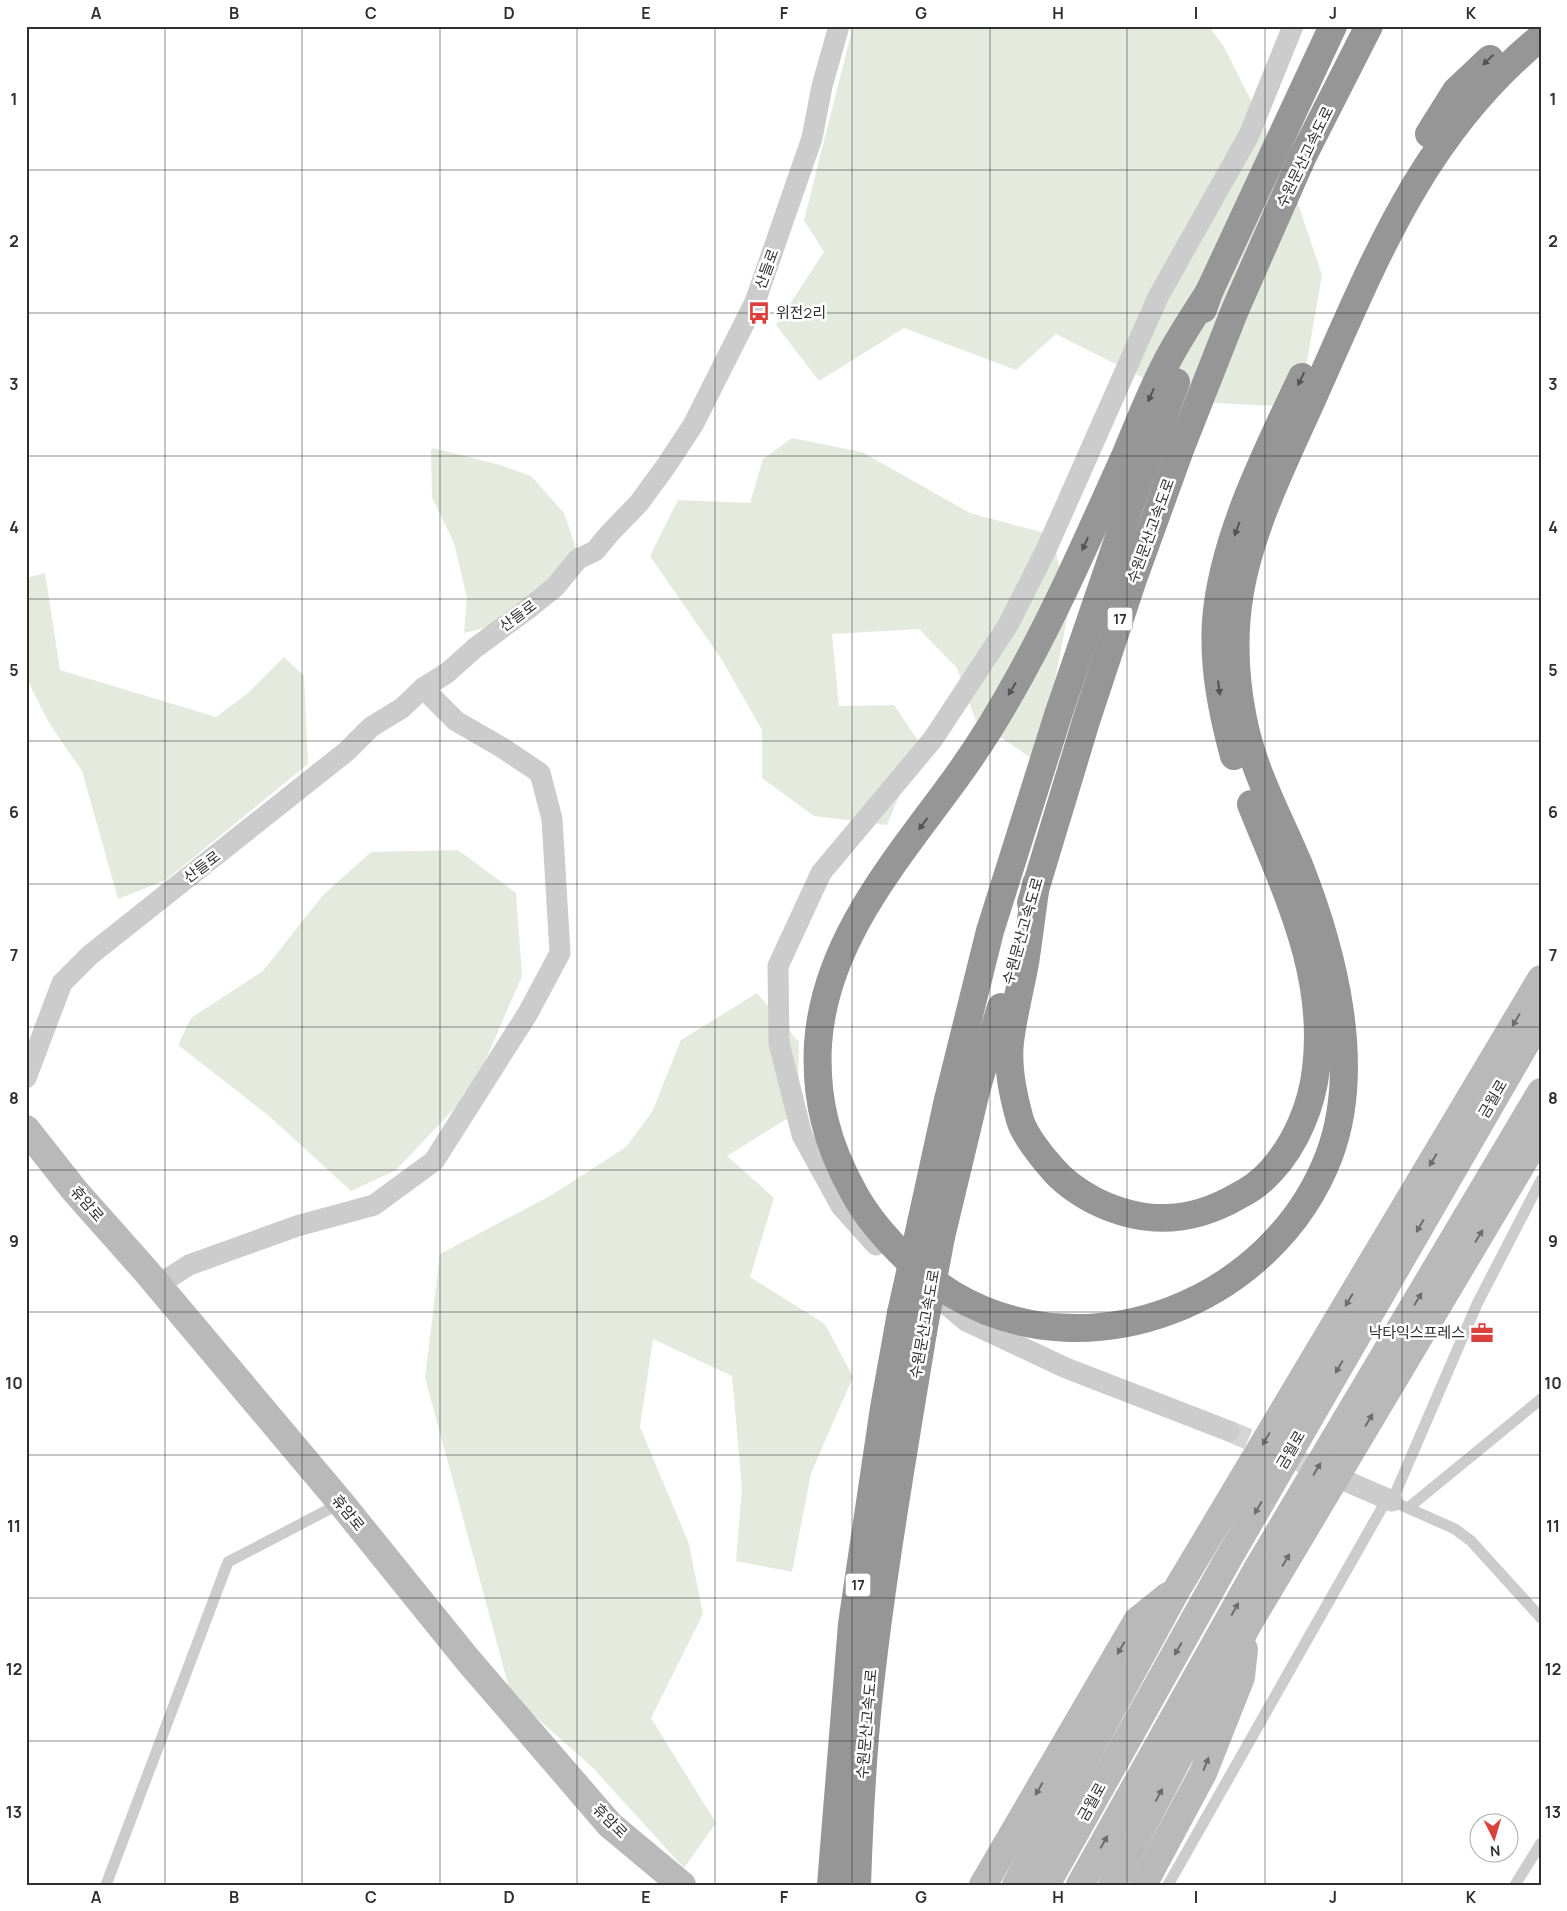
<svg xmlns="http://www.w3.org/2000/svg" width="1567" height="1911" viewBox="0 0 1567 1911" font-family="Manrope,'Noto Sans KR',sans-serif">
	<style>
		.green { fill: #e4ebde }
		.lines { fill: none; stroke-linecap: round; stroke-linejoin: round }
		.street-tunnel { stroke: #d5d5d5; stroke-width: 21; stroke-dasharray: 21 11; stroke-linecap: butt }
		.lane { stroke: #ccc; stroke-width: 11 }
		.street { stroke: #ccc; stroke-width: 21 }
		.secondary { stroke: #b9b9b9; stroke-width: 28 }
		.highway { stroke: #969696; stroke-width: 28 }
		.highway-bridge { stroke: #969696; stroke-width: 28 }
		.oneway { fill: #535353 }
		.oneway2 { fill: #6d6d6d }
		.grid { fill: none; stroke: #2f2f2f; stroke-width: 1; stroke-opacity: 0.55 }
		.labels { text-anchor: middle; stroke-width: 5; stroke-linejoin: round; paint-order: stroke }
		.shield { fill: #fff; stroke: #6d6d6d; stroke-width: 1 }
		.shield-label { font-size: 14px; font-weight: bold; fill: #2f2f2f }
		.street-label { font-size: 15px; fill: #2f2f2f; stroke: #fff }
		.poi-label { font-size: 15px; fill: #2f2f2f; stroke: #fff; text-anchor: start }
		.neatline { fill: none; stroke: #2f2f2f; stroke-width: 2 }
		.grid-label { font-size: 16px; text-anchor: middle; font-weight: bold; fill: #2f2f2f }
	</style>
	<rect width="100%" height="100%" fill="#fff"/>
	<g class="green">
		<polygon points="853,26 1209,26 1224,47 1288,174 1322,275 1299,407 1191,402 1056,334 1016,370 904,328 819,381 776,325 824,252 804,220"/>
		<polygon points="792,438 862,452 970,513 1052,535 1069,608 1039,763 976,721 957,668 919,629 832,634 839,706 894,705 921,745 887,825 814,816 762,778 762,730 722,660 650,556 678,500 750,503 763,459"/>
		<polygon points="433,448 500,465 531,476 564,513 577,551 544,596 492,626 464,633 467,598 454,543 432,497 431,450"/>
		<polygon points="45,573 60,670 216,717 248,693 284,657 304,676 308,764 166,880 118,899 82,771 49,723 26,677 26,578"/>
		<polygon points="458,850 516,893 522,976 473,1089 396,1170 351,1191 269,1116 178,1045 191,1018 263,971 323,895 371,852"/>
		<polygon points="757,993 799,1042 798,1112 727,1156 774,1198 750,1277 825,1324 853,1377 811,1473 792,1572 736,1561 742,1488 732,1376 653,1339 640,1427 689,1544 703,1614 651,1718 716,1823 684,1868 593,1768 511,1695 425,1378 440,1254 550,1196 626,1147 652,1112 681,1040"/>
	</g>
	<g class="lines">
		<polyline class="street-tunnel" points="1229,1431 1330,1474"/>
		<g class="lane">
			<polyline points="1541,1180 1477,1304 1392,1501 1455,1529 1471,1541 1541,1618"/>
			<polyline points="1408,1508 1541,1399"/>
			<polyline points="106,1885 228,1562 341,1503"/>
			<polyline points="1168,1885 1387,1499"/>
			<polyline points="1515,1885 1541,1843"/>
		</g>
		<g class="street">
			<polyline points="26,1078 62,983 90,955 347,751 371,727 402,708 423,688 447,673 475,648 529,608 555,587 578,559 595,551 609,534 639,503 666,466 693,425 755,302 812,138 822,86 839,26"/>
			<polyline points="876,1245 841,1206 802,1135 779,1043 778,966 821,873 933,739 1008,625 1046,550 1158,297 1249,135 1293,26"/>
			<polyline points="158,1285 189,1265 297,1226 374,1205 434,1161 528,1013 560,953 552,819 540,773 501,747 456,721 423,688"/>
			<polyline points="928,1289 966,1321 1066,1368 1229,1431"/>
			<polyline points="1346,1481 1392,1501"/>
		</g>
		<g class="secondary">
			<polyline points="26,1129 75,1191 146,1271 341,1503 467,1659 610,1825 682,1885"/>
			<polyline points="983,1885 1137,1621 1168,1596"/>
			<polyline points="1016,1885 1177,1589 1541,979"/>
			<polyline points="1046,1885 1228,1559 1541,1017"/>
			<polyline points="1080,1885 1256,1571 1541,1092"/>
			<polyline points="1112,1885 1247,1626 1541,1132"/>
			<polyline points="1143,1885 1203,1773 1241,1677 1244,1649"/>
		</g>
		<g class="highway">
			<polyline points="1429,134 1456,91 1490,59"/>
			<path d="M1209 292C1194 316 1178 339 1165 365 1150 394 1138 425 1125 456 1092 529 1060 603 1021 674 1003 707 983 740 961 771 902 854 825 937 818 1044 815 1099 827 1145 854 1193 868 1219 886 1239 907 1259 921 1272 936 1284 952 1294 1089 1376 1273 1302 1329 1156 1363 1066 1333 951 1299 865 1279 817 1253 771 1243 719 1235 679 1233 633 1240 592 1251 526 1288 454 1315 393 1375 259 1423 133 1541 37"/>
			<polyline points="1203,309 1209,292 1333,26"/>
			<path d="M1234 756C1222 712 1213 667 1216 621 1222 539 1267 451 1302 377"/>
			<path d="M1036 884C1032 911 1029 937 1025 963 1020 990 1013 1016 1010 1042 1007 1068 1013 1095 1020 1120 1024 1134 1041 1156 1051 1167 1063 1182 1078 1192 1095 1201 1144 1225 1190 1224 1238 1196 1250 1190 1262 1181 1271 1171 1296 1144 1312 1105 1316 1069 1328 973 1285 890 1251 804"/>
			<polyline points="1031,903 1087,718 1132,582 1181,447 1235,310 1302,158 1369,26"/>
			<polyline points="921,1223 947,1104 990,931 1059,712 1129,508 1176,382"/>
			<polyline points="941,1237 977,1087 1001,1007"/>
			<polyline points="831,1885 852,1624 884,1408 901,1313"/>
			<path d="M857 1885C859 1824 862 1763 868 1703 881 1579 903 1455 923 1332"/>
		</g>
		<g class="highway-bridge">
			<polyline points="901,1313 921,1223"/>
			<polyline points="923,1332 941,1237"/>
		</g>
	</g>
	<defs><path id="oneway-solid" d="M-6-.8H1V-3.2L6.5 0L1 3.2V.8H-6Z" transform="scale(1.25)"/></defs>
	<g class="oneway">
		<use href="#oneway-solid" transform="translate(1488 60) rotate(136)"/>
		<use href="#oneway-solid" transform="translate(1301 379) rotate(115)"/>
		<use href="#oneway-solid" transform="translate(1151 395) rotate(114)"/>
		<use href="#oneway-solid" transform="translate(1237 529) rotate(110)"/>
		<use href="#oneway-solid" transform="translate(1085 544) rotate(114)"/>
		<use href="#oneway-solid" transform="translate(1219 688) rotate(83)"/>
		<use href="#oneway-solid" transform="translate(1012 689) rotate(121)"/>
		<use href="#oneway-solid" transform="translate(923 824) rotate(126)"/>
	</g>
	<g class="oneway2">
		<use href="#oneway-solid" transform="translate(1516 1020) rotate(121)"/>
		<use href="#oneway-solid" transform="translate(1433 1160) rotate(121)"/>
		<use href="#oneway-solid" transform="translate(1420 1226) rotate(120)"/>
		<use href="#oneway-solid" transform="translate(1479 1236) rotate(-59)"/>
		<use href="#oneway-solid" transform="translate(1418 1299) rotate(-59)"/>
		<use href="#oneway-solid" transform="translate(1349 1300) rotate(121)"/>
		<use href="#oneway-solid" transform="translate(1339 1367) rotate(120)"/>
		<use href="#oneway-solid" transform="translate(1369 1420) rotate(-59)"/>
		<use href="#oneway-solid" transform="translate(1266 1439) rotate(121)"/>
		<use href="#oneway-solid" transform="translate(1317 1469) rotate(-59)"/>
		<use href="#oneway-solid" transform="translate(1258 1508) rotate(120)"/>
		<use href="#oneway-solid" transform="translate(1286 1560) rotate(-59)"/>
		<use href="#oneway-solid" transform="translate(1235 1609) rotate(-61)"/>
		<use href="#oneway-solid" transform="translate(1121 1648) rotate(120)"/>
		<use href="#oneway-solid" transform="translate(1178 1649) rotate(119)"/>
		<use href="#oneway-solid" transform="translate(1206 1764) rotate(-68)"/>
		<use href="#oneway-solid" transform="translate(1039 1789) rotate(120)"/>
		<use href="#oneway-solid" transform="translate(1159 1795) rotate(-62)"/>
		<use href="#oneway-solid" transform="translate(1104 1842) rotate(-61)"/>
	</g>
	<path class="grid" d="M165 26V1885M302 26V1885M440 26V1885M577 26V1885M715 26V1885M852 26V1885M990 26V1885M1127 26V1885M1265 26V1885M1402 26V1885M26 170H1541M26 313H1541M26 456H1541M26 599H1541M26 741H1541M26 884H1541M26 1027H1541M26 1170H1541M26 1312H1541M26 1455H1541M26 1598H1541M26 1741H1541"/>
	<defs>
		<symbol id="bus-bare" viewBox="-9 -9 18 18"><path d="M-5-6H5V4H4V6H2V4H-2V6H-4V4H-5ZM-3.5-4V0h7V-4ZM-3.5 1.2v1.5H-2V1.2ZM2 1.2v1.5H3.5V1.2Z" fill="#db413c" stroke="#fff" stroke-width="2.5" paint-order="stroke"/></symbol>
		<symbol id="office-bare" viewBox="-9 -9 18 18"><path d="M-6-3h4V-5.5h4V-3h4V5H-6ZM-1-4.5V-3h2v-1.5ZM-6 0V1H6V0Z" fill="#db413c" stroke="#fff" stroke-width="2.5" paint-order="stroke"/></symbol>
	</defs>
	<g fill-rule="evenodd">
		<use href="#bus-bare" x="743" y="297" width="32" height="32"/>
		<use href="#office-bare" x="1466" y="1317" width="32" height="32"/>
	</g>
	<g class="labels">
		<g class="shield">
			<rect x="1107.5" y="607.5" width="25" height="23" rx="4"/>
			<rect x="845.5" y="1573.5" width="25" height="23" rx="4"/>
		</g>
		<g class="shield-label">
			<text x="1120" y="624">17</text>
			<text x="858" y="1590">17</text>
		</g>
		<g class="street-label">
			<text transform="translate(1305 157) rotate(-64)" y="5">수원문산고속도로</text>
			<text transform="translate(767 269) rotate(-70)" y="5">산들로</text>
			<text transform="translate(1151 531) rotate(-70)" y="5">수원문산고속도로</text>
			<text transform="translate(518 616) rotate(-36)" y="5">산들로</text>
			<text transform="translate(202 867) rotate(-37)" y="5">산들로</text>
			<text transform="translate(1023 931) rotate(-74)" y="5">수원문산고속도로</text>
			<text transform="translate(1493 1099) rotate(-60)" y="5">금월로</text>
			<text transform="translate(87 1204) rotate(49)" y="5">휴암로</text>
			<text transform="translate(925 1324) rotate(-80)" y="5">수원문산고속도로</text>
			<text transform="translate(1291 1450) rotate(-60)" y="5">금월로</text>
			<text transform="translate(348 1513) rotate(51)" y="5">휴암로</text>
			<text transform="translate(867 1724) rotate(-85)" y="5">수원문산고속도로</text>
			<text transform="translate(1092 1802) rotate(-61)" y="5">금월로</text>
			<text transform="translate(610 1821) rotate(45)" y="5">휴암로</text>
		</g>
		<g class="poi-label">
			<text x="776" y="318">위전2리</text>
			<text x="1465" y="1338" text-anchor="end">낙타익스프레스</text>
		</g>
	</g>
	<rect width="1567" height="1911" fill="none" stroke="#ffffff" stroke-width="55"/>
	<g transform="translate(1494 1838) rotate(175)"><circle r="24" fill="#ffffff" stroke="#acacac"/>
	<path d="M0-4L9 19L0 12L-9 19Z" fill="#db413c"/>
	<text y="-8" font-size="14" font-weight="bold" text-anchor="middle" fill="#2f2f2f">N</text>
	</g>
	<rect x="28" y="28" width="1512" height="1856" class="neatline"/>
	<g class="grid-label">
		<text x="96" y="19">A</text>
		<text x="234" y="19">B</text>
		<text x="371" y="19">C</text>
		<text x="509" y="19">D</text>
		<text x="646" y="19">E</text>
		<text x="784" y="19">F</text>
		<text x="921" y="19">G</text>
		<text x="1058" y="19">H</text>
		<text x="1196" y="19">I</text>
		<text x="1333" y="19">J</text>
		<text x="1471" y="19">K</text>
		<text x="14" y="105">1</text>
		<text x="1553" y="105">1</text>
		<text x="14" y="247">2</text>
		<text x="1553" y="247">2</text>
		<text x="14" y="390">3</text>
		<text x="1553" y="390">3</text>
		<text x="14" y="533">4</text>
		<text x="1553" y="533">4</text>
		<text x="14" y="676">5</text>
		<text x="1553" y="676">5</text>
		<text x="14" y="818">6</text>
		<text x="1553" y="818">6</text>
		<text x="14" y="961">7</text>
		<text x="1553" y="961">7</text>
		<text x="14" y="1104">8</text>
		<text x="1553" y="1104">8</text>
		<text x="14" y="1247">9</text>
		<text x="1553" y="1247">9</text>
		<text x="14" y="1389">10</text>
		<text x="1553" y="1389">10</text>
		<text x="14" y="1532">11</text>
		<text x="1553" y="1532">11</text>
		<text x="14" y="1675">12</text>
		<text x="1553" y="1675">12</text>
		<text x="14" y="1818">13</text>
		<text x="1553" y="1818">13</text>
		<text x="96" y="1903">A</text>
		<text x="234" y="1903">B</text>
		<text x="371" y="1903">C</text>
		<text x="509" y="1903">D</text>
		<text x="646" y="1903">E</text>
		<text x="784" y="1903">F</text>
		<text x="921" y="1903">G</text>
		<text x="1058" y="1903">H</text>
		<text x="1196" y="1903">I</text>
		<text x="1333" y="1903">J</text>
		<text x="1471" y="1903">K</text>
	</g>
</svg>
